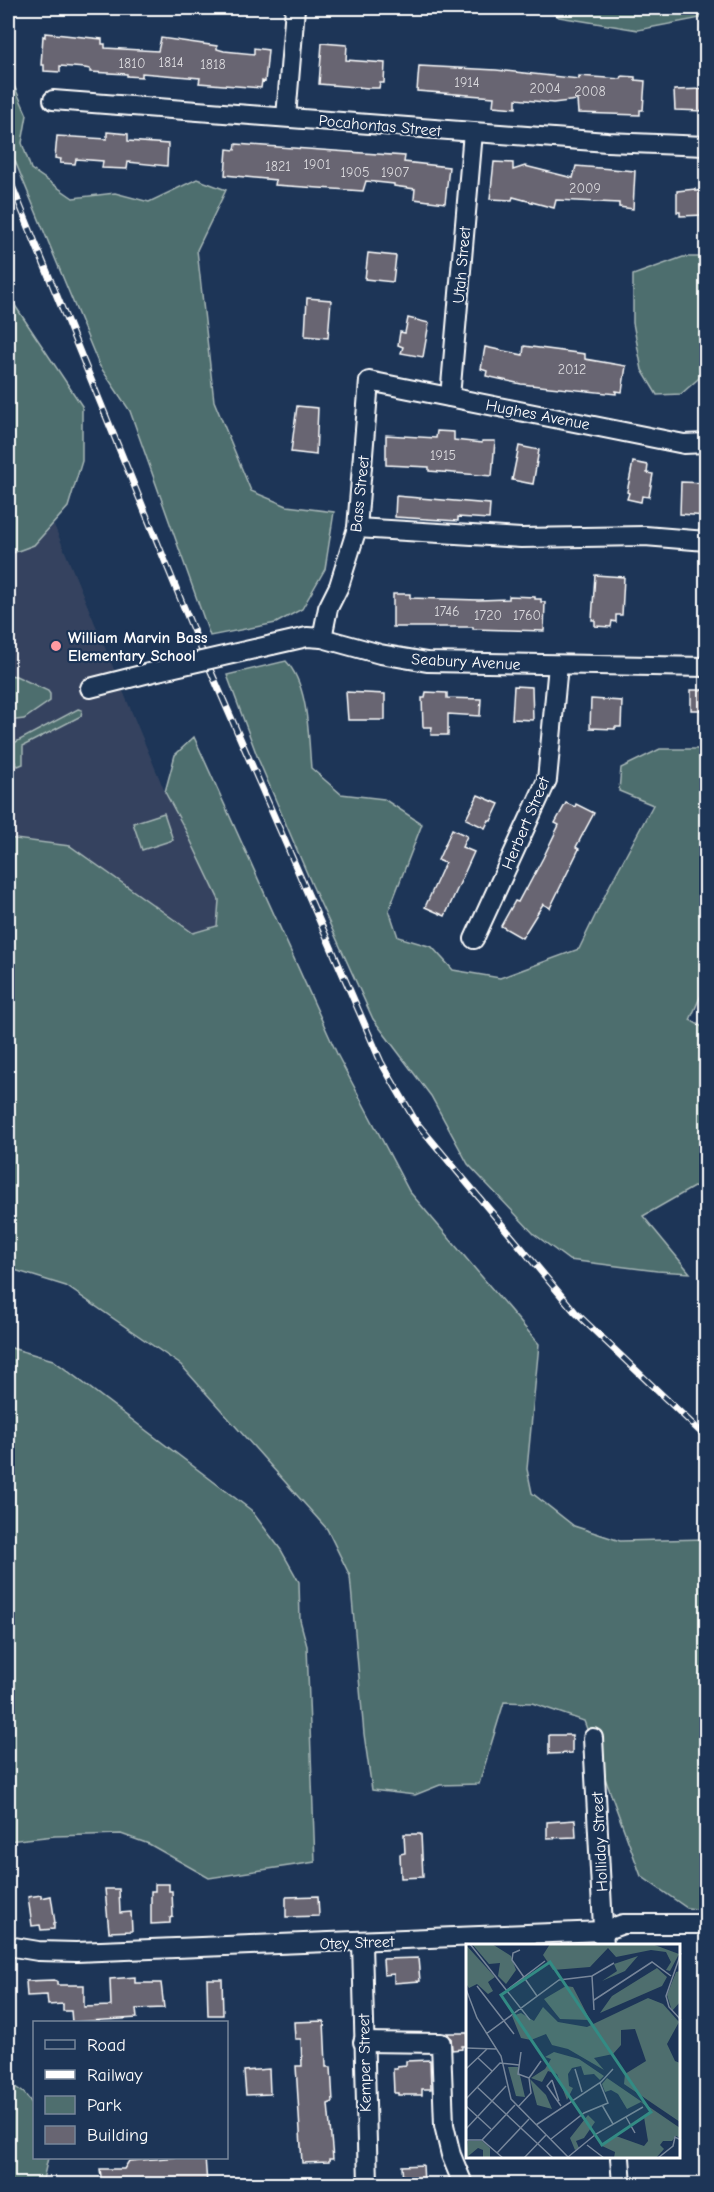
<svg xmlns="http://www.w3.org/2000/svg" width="714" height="2192" viewBox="0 0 714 2192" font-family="'Comic Neue',sans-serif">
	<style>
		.built { fill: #34435f }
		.green { fill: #4e6e6e; stroke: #a6b6b6; stroke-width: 1.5 }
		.building { fill: #686572; stroke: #fff; stroke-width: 1.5 }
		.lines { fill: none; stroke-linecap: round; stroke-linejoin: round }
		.minor-casing { stroke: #fff; stroke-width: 22 }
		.minor { stroke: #1d3557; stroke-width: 18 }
		.rail-casing { stroke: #fff; stroke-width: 7 }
		.rail { stroke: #1d3557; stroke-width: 4.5; stroke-dasharray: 14; stroke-linecap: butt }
		.minor-bridge-casing { stroke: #fff; stroke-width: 22; stroke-linecap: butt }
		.minor-bridge { stroke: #1d3557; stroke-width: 18 }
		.poi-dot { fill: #ff9aa2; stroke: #1d3557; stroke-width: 2 }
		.labels { text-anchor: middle; stroke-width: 4.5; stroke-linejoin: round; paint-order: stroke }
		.number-label { font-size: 14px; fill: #d9d8dc }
		.street-label { font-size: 16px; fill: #fff; stroke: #1d3557 }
		.poi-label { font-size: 16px; font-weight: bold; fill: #fff; stroke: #1d3557; text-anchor: start }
		.inset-road { fill: none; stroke: #77869a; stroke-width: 1.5 }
		.view { fill: #338b84; fill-opacity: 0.15; stroke: #338b84; stroke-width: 3 }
		.inset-edge { fill: none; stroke: #fff; stroke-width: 3 }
	</style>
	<rect width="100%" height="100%" fill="#1d3557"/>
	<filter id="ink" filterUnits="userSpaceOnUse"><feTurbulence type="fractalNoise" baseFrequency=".0167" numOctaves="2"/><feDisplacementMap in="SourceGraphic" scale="12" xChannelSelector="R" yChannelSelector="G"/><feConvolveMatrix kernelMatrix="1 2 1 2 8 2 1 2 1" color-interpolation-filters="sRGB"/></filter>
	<g filter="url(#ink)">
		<polygon class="built" points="54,525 165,792 186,831 219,900 217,926 193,933 70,846 8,838 8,554 34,545"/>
		<g class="green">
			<polygon points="545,8 706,8 706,17 638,30 559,17"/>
			<polygon points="8,72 27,115 22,143 31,169 73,198 115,193 149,202 197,179 226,190 197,250 214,401 251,491 287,506 334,512 325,569 302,609 276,623 210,636 130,411 99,365 8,144"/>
			<polygon points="683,257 706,257 706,372 681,394 657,395 642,370 633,323 633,275"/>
			<polygon points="8,295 82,406 82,461 68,507 34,545 10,554 8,554"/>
			<path d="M286 661C309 686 308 734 311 768L341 794 384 799 422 824 389 910 398 937 432 947 453 970 500 978 579 949 610 885 653 805 619 791 621 768 660 749H700L706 744V984L690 1020 706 1029V1180L643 1216 690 1273 657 1271 569 1260 534 1234 468 1164 431 1096 373 1019 312 885 259 761 227 675Z"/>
			<polygon points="8,675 16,676 48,691 50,694 50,701 24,719 8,721"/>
			<path d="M78 709 82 710 81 716 23 746V764L18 766C13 759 5 752 12 744Z"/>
			<polygon points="194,737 338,1056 409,1191 539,1344 527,1469 532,1493 574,1526 620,1541 706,1539 706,1910 687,1908 641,1876 584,1721 532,1703 504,1702 479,1784 440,1785 415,1795 372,1790 364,1734 350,1576 327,1529 181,1365 66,1286 8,1268 8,838 70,846 193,933 217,926 219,900 186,831 165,792 175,755"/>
			<polygon points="164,813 173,840 142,850 133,823"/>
			<polygon points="8,1347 53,1360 251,1510 281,1550 299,1582 300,1620 307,1646 315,1862 209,1878 149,1844 121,1834 55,1836 8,1841"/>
			<polygon points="8,2082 24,2093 34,2106 34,2158 48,2158 42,2184 8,2184"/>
		</g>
		<g class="building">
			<polygon points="45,33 102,39 102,44 105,44 105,48 158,51 161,38 217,46 217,49 224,51 254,54 254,48 268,50 265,82 262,81 261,88 199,83 200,78 142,73 142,77 127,76 127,74 90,72 90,69 85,68 60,66 60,72 44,71 44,65 41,65 43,36 45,37"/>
			<polygon points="322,43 347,45 346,60 385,63 384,83 380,83 379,88 369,88 319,84"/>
			<polygon points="419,66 496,70 579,79 579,76 621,79 622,76 635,77 635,80 645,81 643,110 640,110 640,115 578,113 577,100 553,103 516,99 516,108 493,106 494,97 417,91"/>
			<polygon points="704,89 705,111 675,110 674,90"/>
			<polygon points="107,132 128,134 128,141 168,144 167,166 128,162 127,169 102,168 103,161 76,159 75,164 60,163 61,159 55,158 57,136 107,139"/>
			<polygon points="236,144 405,156 404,162 449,167 445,203 414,199 415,189 394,186 394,184 366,181 363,191 275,185 276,180 225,175 227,149 235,150"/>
			<polygon points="494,162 513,163 513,170 525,166 573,178 576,166 635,171 633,209 619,207 619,203 556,200 554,208 513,197 512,200 490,199"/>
			<polygon points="695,189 695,191 703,191 704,215 680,216 680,212 677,212 677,191"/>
			<polygon points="368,253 396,256 393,282 365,279"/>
			<polygon points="307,298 331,300 328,338 305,336"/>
			<polygon points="408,318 429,323 423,357 401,353 403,347 398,345 400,332 405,333"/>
			<polygon points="524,346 585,354 585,359 626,366 622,392 616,391 616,394 521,384 486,376 487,371 481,369 485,347 523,355"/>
			<polygon points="297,406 318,408 316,455 291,452"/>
			<polygon points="437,431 454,432 454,440 482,443 482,441 495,441 492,476 429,471 429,467 386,465 386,435 436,438"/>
			<polygon points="519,446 539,450 533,484 512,480"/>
			<polygon points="633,462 648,465 647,473 653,474 649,497 642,496 641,502 627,499 629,493 627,492"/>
			<polygon points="681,482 706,483 706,516 680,514"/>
			<polygon points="396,496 490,504 489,519 458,517 458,521 395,517"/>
			<polygon points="595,575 624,577 622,615 616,615 616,622 612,621 611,627 595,626 595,620 592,620"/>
			<polygon points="393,594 410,594 410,598 479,600 509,599 509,596 535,597 535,599 541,599 541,602 545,602 544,631 473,629 473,627 393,627"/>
			<polygon points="514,686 532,687 533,720 512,719"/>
			<rect x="691" y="690" width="15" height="20"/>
			<polygon points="346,692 385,694 385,720 348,720"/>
			<polygon points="426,692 447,693 447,698 481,699 480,716 448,714 448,735 431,735 432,727 423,727 422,698 425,698"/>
			<polygon points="591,699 622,701 621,727 615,727 615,729 590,728"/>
			<polygon points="478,795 499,804 491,821 489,820 485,828 466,819"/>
			<polygon points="566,803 575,807 576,804 594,813 576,847 579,849 550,908 543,904 522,938 501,926 515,901 518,902 525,889 526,890 543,858 559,825 555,823"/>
			<polygon points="452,829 467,836 462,847 474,852 445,916 425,907 445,863 438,860"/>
			<polygon points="549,1735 572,1735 572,1753 549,1754"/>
			<polygon points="575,1820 576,1837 547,1838 547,1822"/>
			<polygon points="404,1834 421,1834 423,1877 401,1878 400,1854 405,1853"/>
			<polygon points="155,1884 169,1884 169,1891 172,1891 173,1917 170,1918 170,1923 151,1924 151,1891 155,1891"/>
			<polygon points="105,1889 119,1889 120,1913 131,1912 132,1931 109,1932"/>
			<polygon points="41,1895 41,1898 51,1896 55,1923 54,1923 54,1929 41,1930 40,1925 32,1926 28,1897"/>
			<polygon points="318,1896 319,1916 286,1917 286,1897"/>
			<polygon points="418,1958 420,1981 394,1983 394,1974 384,1975 383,1959"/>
			<polygon points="135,1977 135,1983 161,1983 164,2008 136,2009 137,2018 72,2022 71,2011 63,2011 63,2004 48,2005 47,1995 27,1996 26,1981 54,1980 57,1981 57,1985 84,1985 84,2007 111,2006 110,1979"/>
			<polygon points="207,1979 222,1979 223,2015 208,2015"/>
			<polygon points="324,2021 326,2065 326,2067 331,2067 333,2102 328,2104 333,2159 329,2159 329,2162 302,2163 296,2066 302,2066 301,2039 295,2039 294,2022"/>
			<polygon points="447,2033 468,2033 468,2046 462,2046 462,2049 452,2050 451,2038"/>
			<polygon points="430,2060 431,2089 422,2089 422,2095 398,2095 398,2093 394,2093 393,2069 397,2069 397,2066 406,2065 406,2061"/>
			<polygon points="269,2069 270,2094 246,2095 244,2071"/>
			<polygon points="179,2157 205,2157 207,2184 102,2184 100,2169 124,2169 129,2161"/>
			<polygon points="423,2165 424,2184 403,2184 402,2166"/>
		</g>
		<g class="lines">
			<defs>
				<g id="minor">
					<polyline points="53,100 607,142 706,146"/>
					<polyline points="286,117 295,8"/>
					<polyline points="450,397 473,132"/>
					<polyline points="357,528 521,538 645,536 706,541"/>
					<polyline points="322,638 328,608 339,586 357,528 369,381 684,444 706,443"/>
					<polyline points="272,645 307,637 322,638 380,654 427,662 706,667"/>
					<polyline points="90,688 149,673"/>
					<polyline points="474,939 547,780 558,665"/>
					<polyline points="593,1738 604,1946"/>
					<polyline points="362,1942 368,2184"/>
					<polyline points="8,1946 38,1951 76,1952 603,1931 623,1924 706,1924"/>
					<polyline points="363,2042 441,2043 444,2125 451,2155 463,2184"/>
					<polyline points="620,2158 622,2184"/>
				</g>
			</defs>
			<use href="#minor" class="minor-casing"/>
			<use href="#minor" class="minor"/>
			<defs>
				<polyline id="rail" points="8,176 196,637 381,1062 416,1122 575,1312 706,1437"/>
			</defs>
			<use href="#rail" class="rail-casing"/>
			<use href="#rail" class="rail"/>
			<defs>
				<polyline id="minor-bridge" points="149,673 272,645"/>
			</defs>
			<use href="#minor-bridge" class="minor-bridge-casing"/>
			<use href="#minor-bridge" class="minor-bridge"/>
		</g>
	</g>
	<circle class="poi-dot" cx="56" cy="646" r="6"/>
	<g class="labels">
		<g class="number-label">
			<text x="171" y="67">1814</text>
			<text x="132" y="68">1810</text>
			<text x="213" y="69">1818</text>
			<text x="467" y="87">1914</text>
			<text x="545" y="93">2004</text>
			<text x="590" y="96">2008</text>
			<text x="317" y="169">1901</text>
			<text x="278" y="171">1821</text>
			<text x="355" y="177">1905</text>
			<text x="395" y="177">1907</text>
			<text x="585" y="193">2009</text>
			<text x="572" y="374">2012</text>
			<text x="443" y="460">1915</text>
			<text x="447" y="616">1746</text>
			<text x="488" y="620">1720</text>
			<text x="527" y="620">1760</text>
		</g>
		<g class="street-label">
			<text transform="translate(380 125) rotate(5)" y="6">Pocahontas Street</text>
			<text transform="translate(461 265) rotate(-85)" y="6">Utah Street</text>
			<text transform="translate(538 414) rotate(11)" y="6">Hughes Avenue</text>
			<text transform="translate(359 494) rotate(-84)" y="6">Bass Street</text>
			<text transform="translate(466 661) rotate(3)" y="6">Seabury Avenue</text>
			<text transform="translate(525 823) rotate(-67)" y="6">Herbert Street</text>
			<text transform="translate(599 1842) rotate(-93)" y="6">Holliday Street</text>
			<text transform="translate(357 1942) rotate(-2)" y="6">Otey Street</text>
			<text transform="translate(364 2063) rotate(-91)" y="6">Kemper Street</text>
		</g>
		<g class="poi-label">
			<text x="68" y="643">William Marvin Bass<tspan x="68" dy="18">Elementary School</tspan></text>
		</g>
	</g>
	<g transform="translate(466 1944)">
		<rect width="214" height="214" fill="#1d3557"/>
		<path d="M6 0H26L45 12 50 26 40 40 32 32 34 19 23 20ZM84 0H186L213 10 204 27 200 26 205 18 200 8 185 6 150 13 142 4 124 23 87 26 77 11ZM0 1 29 33 22 38 27 47 22 50 11 40 3 44 1 41ZM172 12 159 27 136 37 151 27 148 20ZM191 24 201 33 196 42 134 69 146 52ZM214 27V58L206 67 201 51 210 28ZM100 42 107 43 124 76 94 75 78 55ZM182 54 197 60 213 78 201 100 209 117 214 119V178L158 140 159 130 180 117 169 85 155 86V101L147 110 128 114 138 126 102 105 86 101 80 90 65 96 55 94 46 72 55 69 68 77 77 63 92 78 121 83ZM88 108 113 115 138 132 134 136 128 130 118 131 115 122 106 124 102 130 103 142 107 144 101 156 91 130 82 127 76 138 65 134 79 125 85 115 79 113ZM42 123H52L59 153 50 152ZM141 134 214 184V194L210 192 206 197H197L194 201 198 205 190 214H148L149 208 134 201 150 192 178 202 182 197 178 173 186 167 175 158 161 165 152 150 145 146 139 148 136 140ZM64 135 80 151 86 165 71 161ZM122 171 129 178 118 194 110 197 113 204 109 206 104 194ZM2 197H16L24 204V214H17V206L12 204 0 214Z" fill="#4e6e6e"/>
		<path class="inset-road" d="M4 0 64 76M54 6 47 9 46 16 71 52M215 9 200 52 203 63 215 76M126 32 128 66M11 42 48 90M0 45 11 74 35 112 45 155 103 214M41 46 79 17M128 56 186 18 205 32M20 90 93 36 126 32 148 19M0 104 30 105M55 108 52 130 63 134M12 114 26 127M0 125 21 105M109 125 116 148M86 136 81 142 95 162M86 136 93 157M11 143 87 214M0 155 34 119 53 121M136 161 147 180M0 162 25 185M52 163 65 149 63 134 75 117M160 173 169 189M70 181 135 138 147 125M0 185 40 142M85 195 118 169 142 159 134 139M0 196H16L37 214M16 196 49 161M121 201 138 214M31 209 63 175M102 213 130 190 177 163M58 214 80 191M192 214 207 202 209 193 215 196"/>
		<path class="view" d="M84 18 185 168 136 201 35 51Z"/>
		<rect width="214" height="214" class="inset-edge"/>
	</g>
	<rect width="714" height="2192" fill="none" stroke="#1d3557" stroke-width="30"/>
	<rect x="15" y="15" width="684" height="2162" fill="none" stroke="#fff" stroke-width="2" filter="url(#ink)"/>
	<rect x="33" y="2021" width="195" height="138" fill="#1d3557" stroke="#77869a" stroke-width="1.5"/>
	<rect x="45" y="2040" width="30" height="9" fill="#1d3557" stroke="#77869a" stroke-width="1.5"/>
	<text x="87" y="2051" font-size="18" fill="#ffffff">Road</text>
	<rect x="45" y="2070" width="30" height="9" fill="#ffffff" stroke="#77869a" stroke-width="1.5"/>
	<text x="87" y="2081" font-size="18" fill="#ffffff">Railway</text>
	<rect x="45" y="2096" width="30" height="18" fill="#4e6e6e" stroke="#77869a" stroke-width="1.5"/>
	<text x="87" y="2111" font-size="18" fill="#ffffff">Park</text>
	<rect x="45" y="2126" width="30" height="18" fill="#686572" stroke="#77869a" stroke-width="1.5"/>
	<text x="87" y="2141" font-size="18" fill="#ffffff">Building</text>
</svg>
